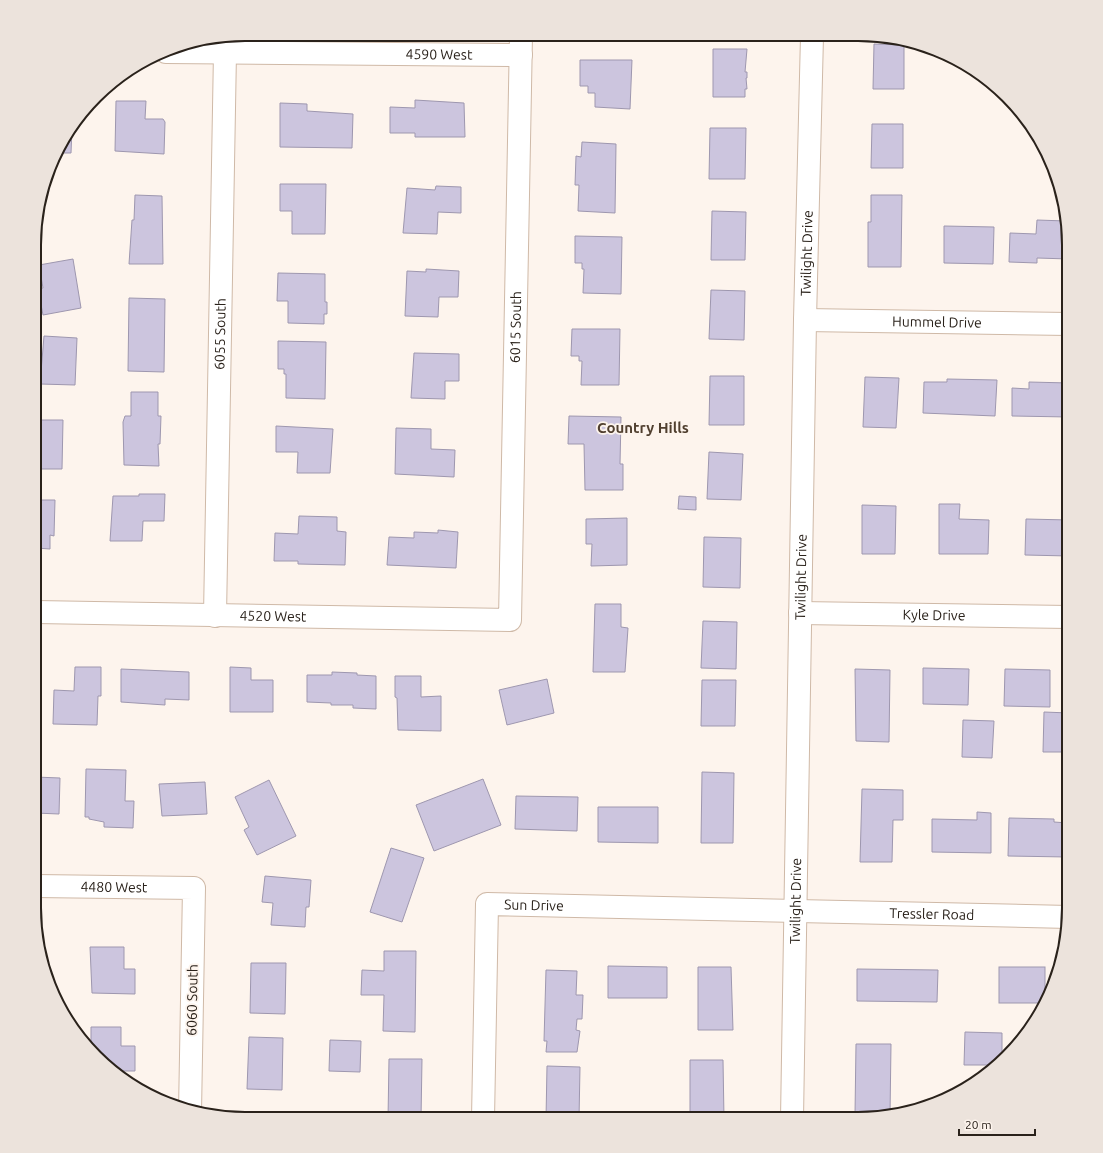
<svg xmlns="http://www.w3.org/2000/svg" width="1103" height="1153" viewBox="0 0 1103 1153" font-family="Ubuntu,sans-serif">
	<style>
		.building { fill: #ccc5de; stroke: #9e97af }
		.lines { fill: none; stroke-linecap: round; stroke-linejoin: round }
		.minor-casing { stroke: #cfb9a7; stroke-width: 24 }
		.minor { stroke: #fff; stroke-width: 22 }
		.labels { text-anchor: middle; stroke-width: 3.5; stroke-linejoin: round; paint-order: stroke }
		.street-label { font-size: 14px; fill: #2a221b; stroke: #fdf4ed }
		.neighbourhood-label { font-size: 15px; font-weight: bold; fill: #503f2f; stroke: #fdf4ed }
		.rim { fill: none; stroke: #2a221b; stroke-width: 2 }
	</style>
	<rect width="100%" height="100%" fill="#fdf4ed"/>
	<g class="building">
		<polygon points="874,44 904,45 904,89 873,89"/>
		<polygon points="713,49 747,49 745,72 747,72 747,78 746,78 747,89 745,89 745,97 713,97"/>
		<polygon points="580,60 632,60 630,109 595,107 595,93 588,93 588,86 580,86"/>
		<polygon points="415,100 464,103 465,137 415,137 415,133 390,133 390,107 415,108"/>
		<polygon points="116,101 146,101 145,119 163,119 165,122 164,154 115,151"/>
		<polygon points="280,103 307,104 307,111 353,114 352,148 280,147"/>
		<polygon points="872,124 903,124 903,168 871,168"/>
		<polygon points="72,128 71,153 57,153 62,139"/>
		<polygon points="710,128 746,128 745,179 709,179"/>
		<polygon points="582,142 616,144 615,213 578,211 579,185 575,185 576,156 581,157"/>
		<polygon points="280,184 326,184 325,234 292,234 292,211 280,211"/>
		<polygon points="436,186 461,187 461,213 438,212 437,234 403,233 407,188 435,190"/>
		<polygon points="135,195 162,196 163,264 129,264 132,220 134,220"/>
		<polygon points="871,195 902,195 901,267 868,267 868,222 871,222"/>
		<polygon points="712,211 746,212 745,260 711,260"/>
		<polygon points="1037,220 1066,221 1069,232 1069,259 1037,258 1037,263 1009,262 1010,233 1036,234"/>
		<polygon points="944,226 994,227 993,264 944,263"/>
		<polygon points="575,236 622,237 621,294 583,293 584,269 582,269 582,263 575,263"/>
		<polygon points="73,259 81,308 43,315 38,289 43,288 39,265"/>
		<polygon points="426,269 459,271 458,297 439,297 438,317 405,316 407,271 426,272"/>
		<polygon points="278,273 325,274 325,302 327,302 327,314 324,314 324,324 288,323 288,301 277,301"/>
		<polygon points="711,290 745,291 744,340 709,339"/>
		<polygon points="129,298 165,299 164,372 128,371"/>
		<polygon points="572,329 620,329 619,385 581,385 582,361 579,361 579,356 571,356"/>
		<polygon points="44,336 77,338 75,385 40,384"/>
		<polygon points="278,341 326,342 325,399 286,398 286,374 284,374 284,369 278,369"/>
		<polygon points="414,353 459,354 459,381 445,381 445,399 411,398"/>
		<polygon points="710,376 744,376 744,425 709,425"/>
		<polygon points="865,377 899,378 896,428 863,427"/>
		<polygon points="947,379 997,380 995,416 923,413 924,382 947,382"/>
		<polygon points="1029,382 1069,383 1069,417 1012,416 1012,388 1029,389"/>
		<polygon points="131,392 158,392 158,416 161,416 160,444 158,444 159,466 124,465 123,422 125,416 131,416"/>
		<polygon points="569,416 621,417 620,464 623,464 623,490 585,490 584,444 568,444"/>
		<polygon points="37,420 63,420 62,469 37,469"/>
		<polygon points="276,426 333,429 330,473 297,473 298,452 276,452"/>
		<polygon points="396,428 431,429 431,449 455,450 454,477 395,474"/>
		<polygon points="709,452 743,454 741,500 707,499"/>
		<polygon points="139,494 165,494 164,521 143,521 142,541 110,541 113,496 139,496"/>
		<polygon points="679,496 696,497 696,510 678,509"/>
		<polygon points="37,500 55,500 54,536 50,535 50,549 36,548"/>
		<polygon points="939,504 960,504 959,519 989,520 988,554 939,554"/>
		<polygon points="862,505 896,506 895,554 862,554"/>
		<polygon points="299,516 337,517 337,531 346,532 345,565 298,564 298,561 274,561 275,533 298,534"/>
		<polygon points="627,518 627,565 591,566 592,544 586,544 586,519"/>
		<polygon points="1026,519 1069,520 1069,556 1025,555"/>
		<polygon points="438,530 458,532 456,568 387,565 389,537 414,538 414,532 438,533"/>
		<polygon points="704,537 741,538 740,588 703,587"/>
		<polygon points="595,604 621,604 621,627 628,628 625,672 593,672"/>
		<polygon points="703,621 737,622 736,669 701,668"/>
		<polygon points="75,667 101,667 101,696 98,696 97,725 53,724 54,690 74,691"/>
		<polygon points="230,667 251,668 251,680 273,680 273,712 230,712"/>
		<polygon points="923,668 969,669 968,705 923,704"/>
		<polygon points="121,669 189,672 189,700 165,699 165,705 121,702"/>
		<polygon points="855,669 890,670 889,742 856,741"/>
		<polygon points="1005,669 1050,670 1050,707 1004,706"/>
		<polygon points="332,672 357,673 357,675 376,676 376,709 353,708 353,705 331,705 331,703 307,702 307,675 332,675"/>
		<polygon points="395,676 421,676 421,697 441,696 441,731 398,730 397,698 395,697"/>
		<polygon points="547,679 554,713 507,725 499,690"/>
		<polygon points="702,680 736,680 735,726 701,726"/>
		<polygon points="1044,712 1069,713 1069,752 1043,752"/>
		<polygon points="963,720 994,721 992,758 962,757"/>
		<polygon points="86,769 126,770 125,801 134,801 133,828 104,827 104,822 89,819 89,817 85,817"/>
		<polygon points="702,772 734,773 733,843 701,843"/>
		<polygon points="35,777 60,778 59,814 35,813"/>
		<polygon points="483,779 501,825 434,851 416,805"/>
		<polygon points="269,780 296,836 257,855 244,830 249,827 235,797"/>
		<polygon points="205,782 207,814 162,816 159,784"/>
		<polygon points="862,789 903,790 903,820 893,820 892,862 860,862"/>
		<polygon points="516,796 578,797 577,831 515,829"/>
		<polygon points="598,807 658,807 658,843 598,842"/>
		<polygon points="977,812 991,813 991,853 932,852 932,819 977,820"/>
		<polygon points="1009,818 1054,819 1054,822 1068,823 1067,857 1008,856"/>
		<polygon points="391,848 424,858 402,922 370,912"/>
		<polygon points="265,876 311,880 309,907 306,907 305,927 271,925 273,903 262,902"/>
		<polygon points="90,947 124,947 124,969 135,969 135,994 92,993"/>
		<polygon points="384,951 416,951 415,1032 383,1031 384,995 361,995 362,970 384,971"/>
		<polygon points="251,963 286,963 285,1014 250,1013"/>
		<polygon points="608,966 667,967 667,998 608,998"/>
		<polygon points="698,967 731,967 733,1030 698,1030"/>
		<rect x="999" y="967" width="46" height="36"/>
		<polygon points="857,969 938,970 937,1002 857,1001"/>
		<polygon points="546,970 577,971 576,995 583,995 582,1019 577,1019 576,1030 580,1031 577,1052 546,1052 547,1041 544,1041"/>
		<polygon points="91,1027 121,1027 121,1046 135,1046 135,1071 112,1071 106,1066 91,1050"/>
		<polygon points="965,1032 1002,1033 1002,1060 996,1065 964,1065"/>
		<polygon points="249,1037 283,1038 282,1090 247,1089"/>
		<polygon points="330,1040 361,1041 360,1072 329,1071"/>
		<polygon points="856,1044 891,1044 890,1115 855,1114"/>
		<polygon points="389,1059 422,1059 421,1119 388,1119"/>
		<polygon points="690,1060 723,1060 724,1119 690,1119"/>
		<polygon points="547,1066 580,1067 579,1119 546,1119"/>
		<polygon points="244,1118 278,1119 244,1119"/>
	</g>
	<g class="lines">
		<defs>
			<g id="minor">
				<path id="s1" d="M166 52 521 55"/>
				<path id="s2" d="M805 320 1069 324"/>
				<path id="s3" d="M36 612 510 620 521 35"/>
				<path id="s4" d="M800 613 1069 617"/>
				<path id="s5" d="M215 616 225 52"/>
				<path id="s6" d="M35 886 194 888 190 1112"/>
				<path id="s7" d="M483 1119 487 904 1069 917"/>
				<path id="s8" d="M792 1119 805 320 812 36"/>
			</g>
		</defs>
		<use href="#minor" class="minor-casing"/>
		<use href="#minor" class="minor"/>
	</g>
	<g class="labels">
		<g class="street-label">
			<text dy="5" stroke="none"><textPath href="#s1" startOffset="273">4590 West</textPath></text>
			<text dy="5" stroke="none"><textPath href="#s8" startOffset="866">Twilight Drive</textPath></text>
			<text dy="5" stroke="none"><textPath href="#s2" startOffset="132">Hummel Drive</textPath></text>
			<text dy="5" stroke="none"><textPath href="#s3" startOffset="767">6015 South</textPath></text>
			<text dy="5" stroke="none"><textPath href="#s5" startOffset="282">6055 South</textPath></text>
			<text dy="5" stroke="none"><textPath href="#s8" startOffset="542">Twilight Drive</textPath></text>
			<text dy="5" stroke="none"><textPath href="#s4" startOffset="134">Kyle Drive</textPath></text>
			<text dy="5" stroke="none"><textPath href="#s3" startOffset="237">4520 West</textPath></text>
			<text dy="5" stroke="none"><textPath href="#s6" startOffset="79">4480 West</textPath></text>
			<text dy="5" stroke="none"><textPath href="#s8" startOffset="218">Twilight Drive</textPath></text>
			<text dy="5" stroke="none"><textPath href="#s7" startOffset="262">Sun Drive</textPath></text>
			<text dy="5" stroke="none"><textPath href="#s7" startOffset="660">Tressler Road</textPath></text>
			<text transform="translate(192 1000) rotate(-89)" y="5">6060 South</text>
		</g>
		<g class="neighbourhood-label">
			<text x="643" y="433">Country Hills</text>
		</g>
	</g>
	<path d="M0 0H1103V1153H0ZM245 41H858A204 204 0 0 1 1062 245V908A204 204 0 0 1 858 1112H245A204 204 0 0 1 41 908V245A204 204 0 0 1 245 41Z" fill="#ece3dc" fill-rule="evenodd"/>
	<path class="rim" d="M245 41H858A204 204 0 0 1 1062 245V908A204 204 0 0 1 858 1112H245A204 204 0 0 1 41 908V245A204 204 0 0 1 245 41Z"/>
	<path d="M959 1129v6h76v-6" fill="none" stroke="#2a221b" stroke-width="2"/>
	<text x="965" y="1129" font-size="12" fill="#2a221b" stroke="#fdf4ed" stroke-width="3" paint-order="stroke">20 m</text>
</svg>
